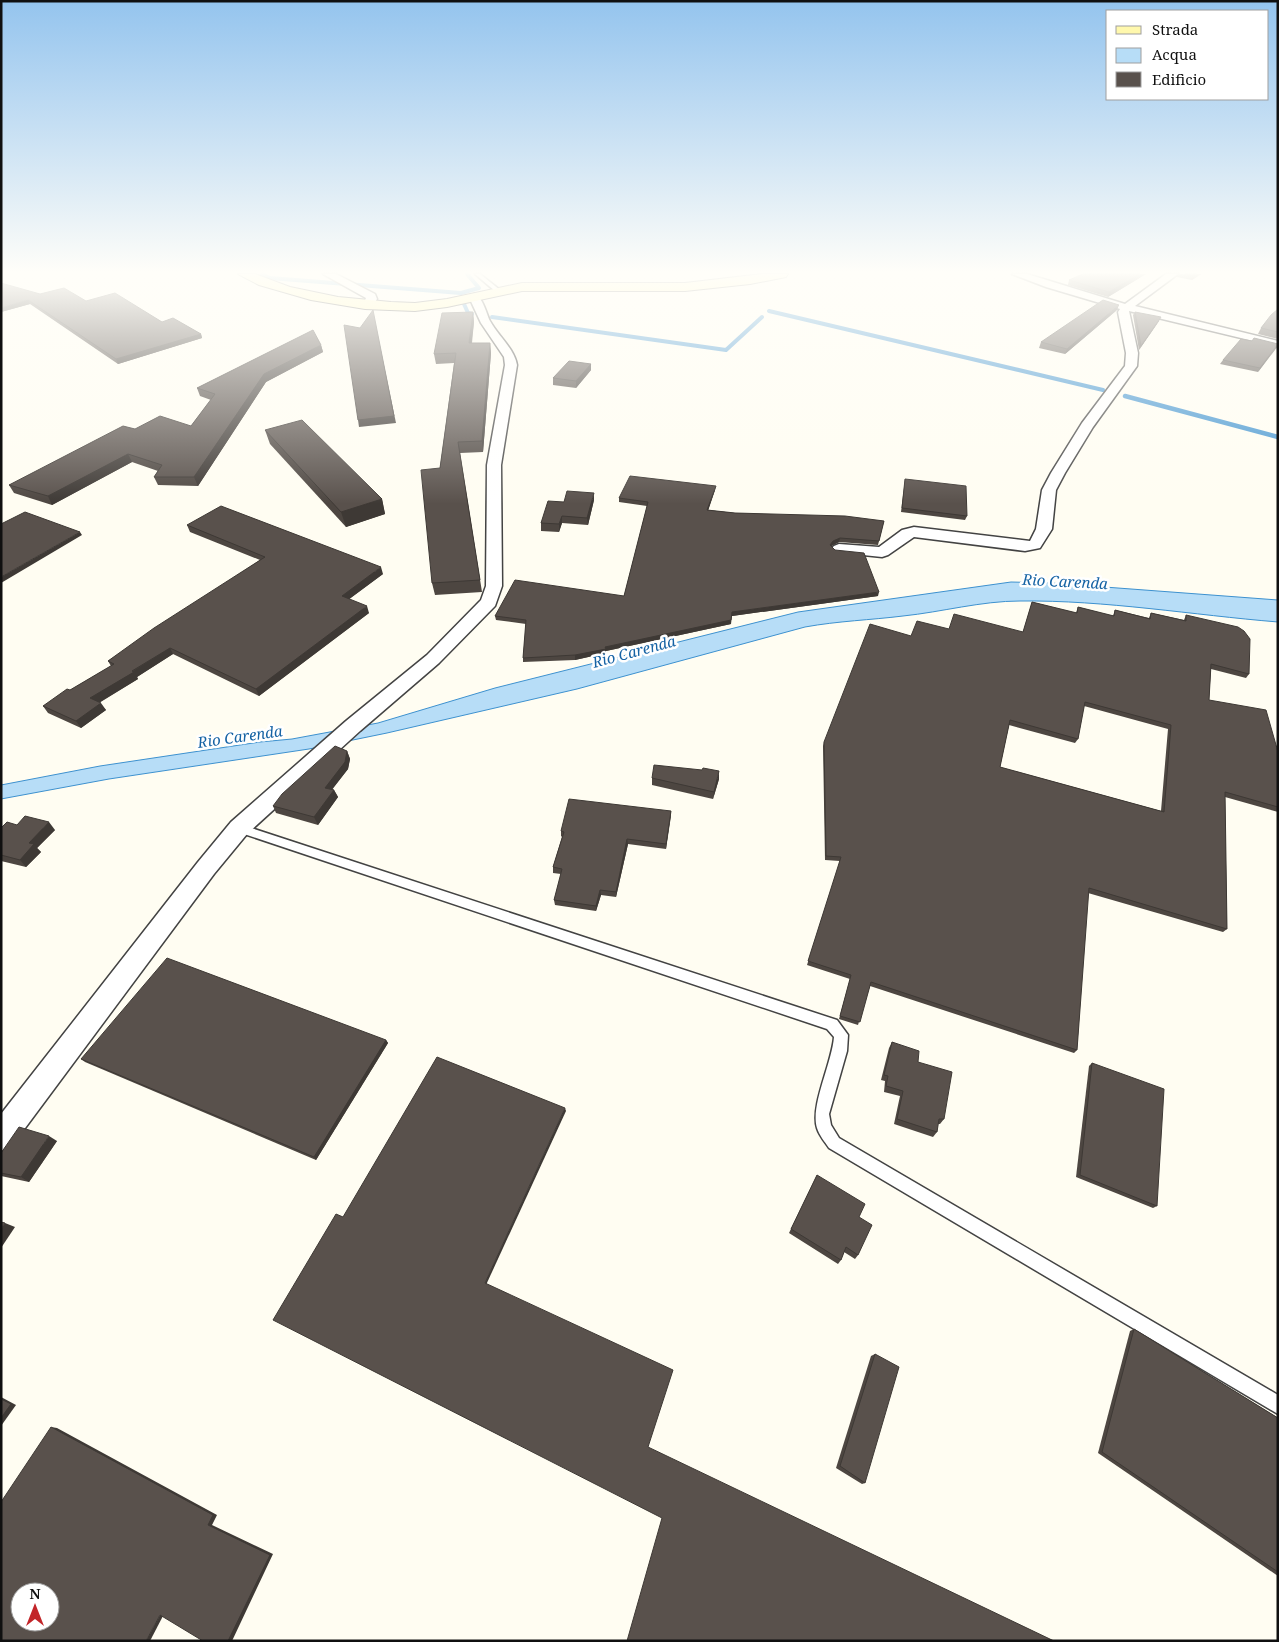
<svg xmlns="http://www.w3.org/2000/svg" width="1279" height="1642" viewBox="0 0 1279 1642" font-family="'Noto Serif',serif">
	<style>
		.water { fill: #b7ddf7; stroke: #3d91cf }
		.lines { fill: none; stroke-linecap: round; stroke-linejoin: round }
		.stream-far1 { stroke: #3d91cf; stroke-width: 4 }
		.stream { stroke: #3d91cf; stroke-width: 4.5 }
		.service-casing { stroke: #434343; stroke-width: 3 }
		.minor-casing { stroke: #434343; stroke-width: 3 }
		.secondary-casing { stroke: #323232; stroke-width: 2 }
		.service { fill: #fff; fill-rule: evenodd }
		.minor { fill: #fff; fill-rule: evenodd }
		.secondary { fill: #fff8ad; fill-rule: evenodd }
		.wall { fill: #4d4641; fill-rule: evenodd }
		.shaded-wall { fill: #3e3935 }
		.building { fill: #59514c; stroke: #3e3935; fill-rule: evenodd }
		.labels { text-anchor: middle; stroke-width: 5; stroke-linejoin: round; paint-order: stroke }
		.water-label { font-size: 15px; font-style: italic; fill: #1663a4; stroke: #fff }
	</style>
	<rect width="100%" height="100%" fill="#fffdf2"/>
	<path class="water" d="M1011 582 1051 583 1278 600V622C1192 615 1106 600 1020 601 981 601 942 612 903 616 871 620 838 621 805 627L577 689 387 733 309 749 109 779 1 799V785L100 766 260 742 292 739 378 723 495 688 798 612Z"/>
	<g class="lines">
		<g class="stream-far1">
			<polyline points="262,274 270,278 461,293 479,288 467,274"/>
			<polyline points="464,304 468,313 472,314"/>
			<polyline points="769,311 1103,390"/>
			<polyline points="492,317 726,350 762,317"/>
		</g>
		<polyline class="stream" points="1125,396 1278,437"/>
		<defs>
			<g id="service">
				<polygon points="475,274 480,274 500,290 495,291"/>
				<path d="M239 824 837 1020 848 1035 847 1051 829 1114 831 1125 839 1138 1278 1395V1414L829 1148C825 1142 819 1135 817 1128 810 1106 832 1063 834 1037L827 1029 235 831 233 828 235 825Z"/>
			</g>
			<g id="minor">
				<polygon points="323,274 336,274 375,294 377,299 372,307 364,307 363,305 366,298"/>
				<polygon points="1012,274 1027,274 1125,304 1166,274 1178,274 1135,306 1278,341 1278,347 1129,311 1138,353 1137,366 1093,427 1065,473 1056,490 1052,529 1040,548 1025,551 914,537 888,555 882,557 834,552 831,549 834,546 839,544 879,547 902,530 914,527 1030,541 1036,529 1042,490 1051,473 1082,423 1125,366 1126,353 1118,312 1120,309 1046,287"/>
				<path d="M474 294C483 297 486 313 490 321 498 336 514 348 517 365L501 465 502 586 495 606 439 663 360 731 247 834 214 874 11 1147 1 1151V1114L198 862 231 822 346 721 427 655 481 600 486 586 487 465 505 365 504 357 481 323 469 297Z"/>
			</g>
			<polygon id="secondary" points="238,274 255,274 290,287 338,297 391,302 415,303 447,299 522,283 685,283 762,274 788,274 786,277 750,284 685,291 522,291 447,307 415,311 365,309 311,300 259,285"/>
		</defs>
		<use href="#service" class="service-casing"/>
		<use href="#minor" class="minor-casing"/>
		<use href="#secondary" class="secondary-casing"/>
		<use href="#service" class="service"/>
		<use href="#minor" class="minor"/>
		<use href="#secondary" class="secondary"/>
	</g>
	<g class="wall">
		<polygon points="1146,274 1108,297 1068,285 1069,280"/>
		<polygon points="1178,274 1201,274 1192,280 1177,277"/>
		<polygon points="40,294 86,301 162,322 201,334 202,338 118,364 30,304 1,312"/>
		<polygon points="1278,309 1278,339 1258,334 1261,328"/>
		<polygon points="1117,310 1065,354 1039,348 1041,342"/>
		<polygon points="473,312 474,322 472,343 490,343 491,353 483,452 460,453 482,592 435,595 432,583 440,468 454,363 436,364 434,354"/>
		<polygon points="1135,312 1159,321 1139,350 1133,315"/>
		<polygon points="1252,341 1278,346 1258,372 1220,364 1223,360"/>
		<polygon points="321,345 323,352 266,382 198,486 158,485 154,477 158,471 132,462 52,505 14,493 9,485 135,429 191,426 211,400 200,396 197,388"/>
		<polygon points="591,364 591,370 576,388 553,385 553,378"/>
		<polygon points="265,430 382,499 385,514 346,527 270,444"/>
		<polygon points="905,479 967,516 965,520 901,512"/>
		<polygon points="715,490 708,510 735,513 884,521 878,545 839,542 831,546 878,596 732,616 731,624 606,651 606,653 575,660 523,662 523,658 526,624 496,620 495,616 624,596 647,506 619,502 619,498"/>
		<polygon points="594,500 588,525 562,523 559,532 541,531 541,523 564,502"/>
		<polygon points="187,525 383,574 349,599 369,613 259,696 173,654 137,677 138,679 99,703 106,710 81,728 48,713 43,706 111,666 108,661 260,560 190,532"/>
		<path d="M1032 602 1076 613 1078 607 1113 616 1115 610 1149 618 1151 613 1184 620 1186 615 1249 674 1246 678 1211 669 1209 700 1278 752V812L1225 797 1227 929 1223 932 1088 893 1077 1050 1074 1053 870 986 858 1025 839 1019 850 979 807 965 840 861 825 860 823 746 824 742 911 636 949 629 1023 632ZM1084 706 1168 729 1161 811 1000 767 1009 725 1075 743 1078 739Z"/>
		<polygon points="347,751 350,759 348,769 332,789 334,790 338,797 318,825 276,813 273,806"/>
		<polygon points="652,778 719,779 713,799 652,785"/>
		<polygon points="671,811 666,849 628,844 616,897 601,895 596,911 555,905 554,900 561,874 553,873 553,867 562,837 561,836 561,831"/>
		<polygon points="17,825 55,830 37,848 41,852 26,867 1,861 1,828"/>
		<polygon points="386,1040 388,1043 316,1160 85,1062 81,1059"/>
		<polygon points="892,1042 918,1062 944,1119 940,1124 938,1124 937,1132 933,1137 894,1124 900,1096 884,1092 885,1081 881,1080 889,1048"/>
		<polygon points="1092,1063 1157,1206 1153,1208 1076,1177 1089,1066"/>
		<polygon points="57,1141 29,1182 1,1176 1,1153"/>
		<polygon points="817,1175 859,1217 858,1255 855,1259 844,1252 841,1260 838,1264 789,1233"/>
		<polygon points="1134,1329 1278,1418 1278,1576 1098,1453 1130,1331"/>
		<polygon points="875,1354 865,1483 862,1484 836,1468 871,1356"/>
	</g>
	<g class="shaded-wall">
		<polygon points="1140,274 1146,274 1108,297 1109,292"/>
		<polygon points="1197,274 1201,274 1192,280 1194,276"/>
		<polygon points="28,300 30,304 1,312 1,308"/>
		<polygon points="1119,305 1117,310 1065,354 1067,349"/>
		<polygon points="473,312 474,322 470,353 469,343"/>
		<polygon points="374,317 396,423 359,427 358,420"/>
		<polygon points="1161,317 1159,321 1139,350 1141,346"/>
		<polygon points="201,334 202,338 118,364 116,359"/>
		<polygon points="490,343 491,353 483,452 482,441"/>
		<polygon points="321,345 323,352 266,382 198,486 194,477 264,374"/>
		<polygon points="1278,345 1276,348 1258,372 1260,368"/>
		<polygon points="591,364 591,370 576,388 576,381"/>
		<polygon points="128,454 132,462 52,505 48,496"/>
		<polygon points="716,486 715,490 707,514 707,510"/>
		<polygon points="594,493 594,500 588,525 587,518"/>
		<polygon points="382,499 385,514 346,527 341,512"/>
		<polygon points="562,516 562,523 559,532 559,524"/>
		<polygon points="80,532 82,535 1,583 1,577"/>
		<polygon points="840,538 839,542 833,545 829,549 830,545 833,541"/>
		<polygon points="381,567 383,574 344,603 342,596"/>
		<polygon points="879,592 878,596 732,616 732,612"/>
		<polygon points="367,606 369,613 259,696 256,689"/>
		<polygon points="731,620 731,624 606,651 606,653 575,660 575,655 605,647"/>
		<polygon points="170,648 173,654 137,677 138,679 95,705 90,698"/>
		<polygon points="101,703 106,710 81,728 76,721"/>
		<polygon points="347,751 350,759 348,769 328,795 325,788"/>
		<polygon points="719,771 719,779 713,799 714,792"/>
		<polygon points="334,790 338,797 318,825 314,817"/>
		<polygon points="671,811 671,816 666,849 666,844"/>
		<polygon points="49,822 55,830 37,848 41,852 26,867 20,860 29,843"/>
		<polygon points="627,839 628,844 616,897 616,892"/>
		<polygon points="600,890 601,895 596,911 596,906"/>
		<polygon points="386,1040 388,1043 316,1160 314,1157"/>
		<polygon points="565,1108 566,1111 486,1285 485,1283"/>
		<polygon points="49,1136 57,1141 29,1182 21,1177"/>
		<polygon points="5,1223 15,1227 1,1248 1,1229"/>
		<polygon points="1,1397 16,1405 1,1426"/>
		<polygon points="51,1427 57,1428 217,1515 212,1525 273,1554 232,1641 228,1641 208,1525"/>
		<polygon points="164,1614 150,1641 146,1641 160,1615"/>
	</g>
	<g class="building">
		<polygon points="1083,274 1140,274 1109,292 1069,280"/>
		<polygon points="1185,274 1197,274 1194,276"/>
		<polygon points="1,283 40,294 64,288 86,301 115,293 162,322 173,318 201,334 116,359 28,300 1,308"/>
		<polygon points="1103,300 1119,305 1067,349 1041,342"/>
		<polygon points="1278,309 1278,332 1261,328 1271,315"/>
		<polygon points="373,310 394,416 358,420 344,325 360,328"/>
		<polygon points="473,312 469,343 490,343 482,441 458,442 480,580 432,583 421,470 440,468 456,353 434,354 442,313"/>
		<polygon points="1135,312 1161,317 1141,346"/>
		<polygon points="313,330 321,345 264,374 194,477 154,477 162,465 128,454 48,496 9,485 123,426 135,429 160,416 191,426 215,394 197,388"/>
		<polygon points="1254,338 1278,344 1260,368 1223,360 1241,339 1252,341"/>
		<polygon points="569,361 591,364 576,381 553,378"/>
		<polygon points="302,420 382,499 341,512 265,430"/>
		<polygon points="630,476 716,486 707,510 735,513 845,516 884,521 879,541 840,538 833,541 830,545 835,550 864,553 879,592 732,612 731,620 605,647 606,649 575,655 523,658 526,620 495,616 515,580 624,596 648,502 619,498"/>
		<polygon points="905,479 966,486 967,516 902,508"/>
		<polygon points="567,491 594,493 587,518 562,516 559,524 541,523 548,501 564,502"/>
		<polygon points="221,506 381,567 342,596 367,606 256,689 170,648 132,671 134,672 90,698 101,703 76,721 43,706 67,689 70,690 114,664 108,661 154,628 265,557 187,525"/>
		<polygon points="25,512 80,532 1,577 1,524"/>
		<path d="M1032 602 1077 613 1078 607 1114 616 1115 610 1150 619 1151 613 1186 621V615L1238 627 1244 631 1250 639 1249 674 1211 664 1209 700 1266 710 1278 752V807L1225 792 1227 929 1089 888 1077 1050 871 982 860 1022 840 1016 851 975 808 961 841 857 826 856 824 742 870 624 911 636 917 621 949 629 954 614 1023 632ZM1085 702 1171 725 1164 812 1000 767 1010 720 1078 739Z"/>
		<polygon points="335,746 347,751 345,762 325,788 334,790 314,817 273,806 282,794"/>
		<polygon points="654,765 702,770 703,768 719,771 714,792 652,778"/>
		<polygon points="569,799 671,811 666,844 627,839 616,892 600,890 596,906 554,900 562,869 553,867 564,832 561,831"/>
		<polygon points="25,816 49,822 29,843 34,844 20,860 1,855 1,828 7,822 17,825"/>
		<polygon points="167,958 386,1040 314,1157 81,1059"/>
		<polygon points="892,1042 919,1051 918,1062 952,1072 944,1119 939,1119 937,1132 897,1119 903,1091 886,1086 888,1076 884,1075"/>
		<polygon points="437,1057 565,1108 485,1283 673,1370 648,1447 1054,1641 627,1641 662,1518 273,1320 336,1214 343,1217"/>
		<polygon points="1092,1063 1164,1089 1157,1206 1080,1175"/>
		<polygon points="19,1127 49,1136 21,1177 1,1173 1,1153"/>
		<polygon points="817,1175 865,1204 859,1217 872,1225 858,1255 846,1247 841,1260 791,1229"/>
		<polygon points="1,1222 5,1223 1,1229"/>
		<polygon points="1134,1329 1278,1418 1278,1572 1102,1452"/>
		<polygon points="875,1354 899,1367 865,1483 840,1466"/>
		<polygon points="1,1399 11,1404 1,1418"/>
		<path d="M51 1427 213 1515 208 1525 270 1555 228 1641H203L160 1615 146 1641H1V1502ZM20 1592H50V1622H20Z"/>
	</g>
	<linearGradient id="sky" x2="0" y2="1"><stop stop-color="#94c4ee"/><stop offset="0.54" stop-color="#fffef9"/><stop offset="1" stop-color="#fffef9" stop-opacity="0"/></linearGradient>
	<rect width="1279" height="504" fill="url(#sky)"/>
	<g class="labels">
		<g class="water-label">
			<text transform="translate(1065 582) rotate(3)" y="5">Rio Carenda</text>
			<text transform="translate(634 652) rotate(-15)" y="5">Rio Carenda</text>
			<text transform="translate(240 737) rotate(-8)" y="5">Rio Carenda</text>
		</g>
	</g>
	<rect width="1279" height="1642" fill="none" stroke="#101010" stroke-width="5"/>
	<rect x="1106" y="10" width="162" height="90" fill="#ffffff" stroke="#9f9f9f"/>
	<rect x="1116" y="26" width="25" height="8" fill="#fff8ad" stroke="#9f9f9f"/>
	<text x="1152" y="35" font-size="15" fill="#101010">Strada</text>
	<rect x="1116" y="48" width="25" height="15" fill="#b7ddf7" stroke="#9f9f9f"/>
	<text x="1152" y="60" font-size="15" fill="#101010">Acqua</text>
	<rect x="1116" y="72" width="25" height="15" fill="#59514c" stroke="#9f9f9f"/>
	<text x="1152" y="85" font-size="15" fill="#101010">Edificio</text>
	<g transform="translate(35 1607)"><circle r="24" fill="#ffffff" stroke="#9f9f9f"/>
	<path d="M0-4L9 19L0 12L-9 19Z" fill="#c22529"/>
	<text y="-8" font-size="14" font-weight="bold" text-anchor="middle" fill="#101010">N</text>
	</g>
</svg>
